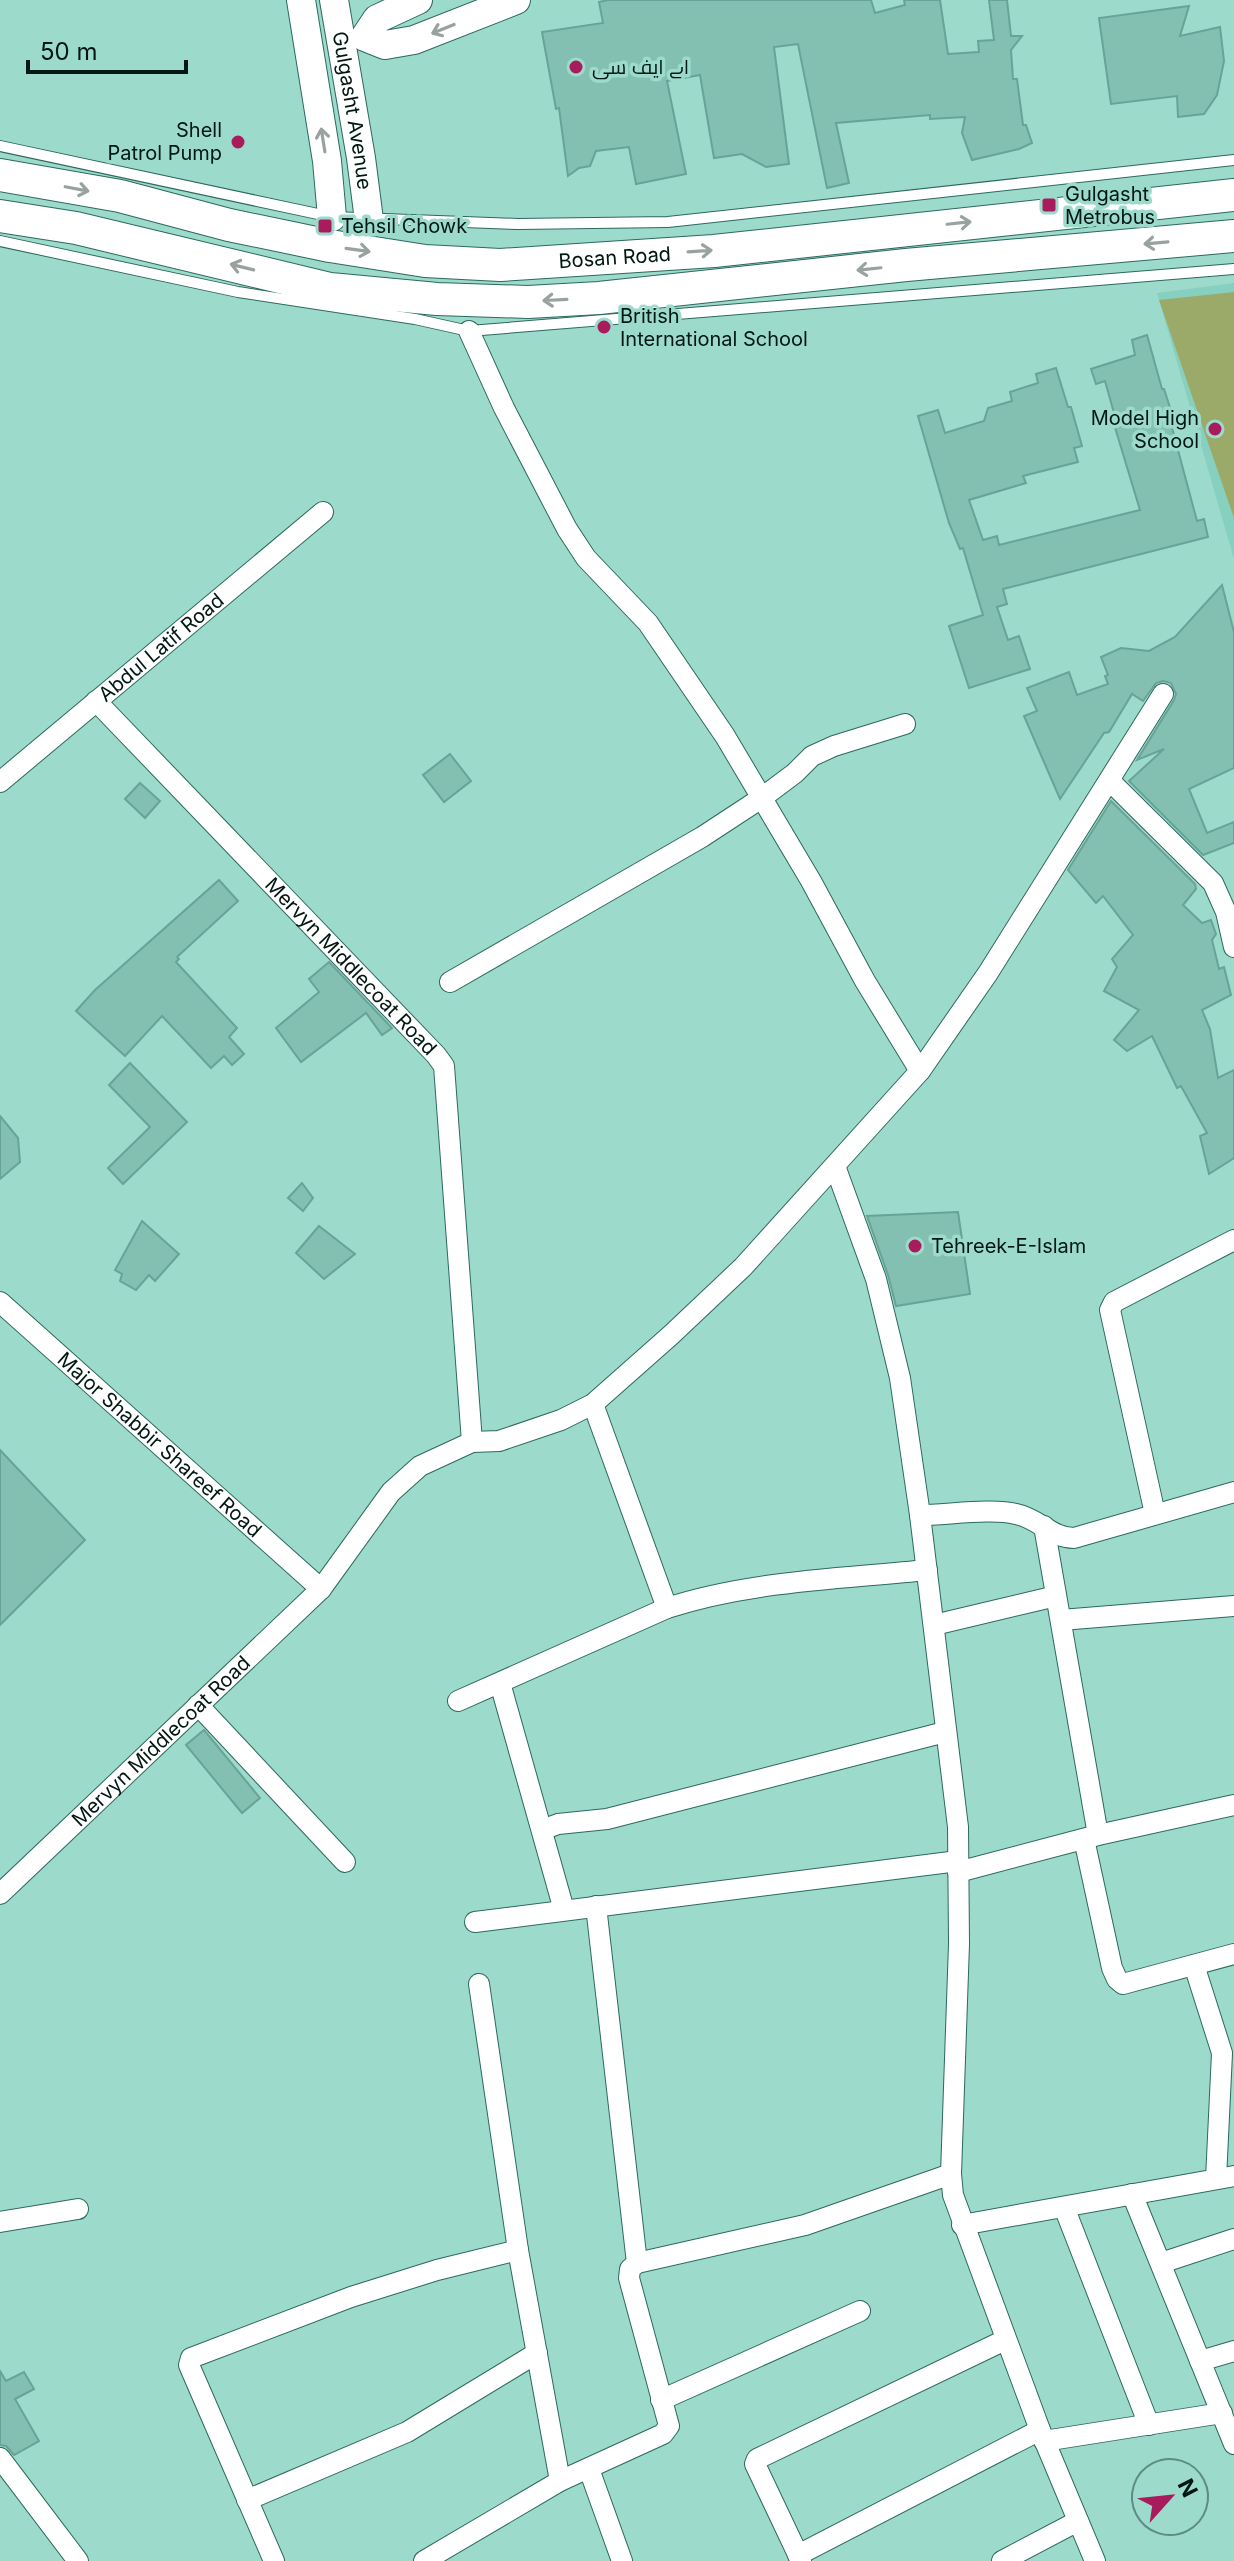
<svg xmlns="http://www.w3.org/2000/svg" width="1234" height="2561" viewBox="0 0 1234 2561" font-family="Inter,Cairo,sans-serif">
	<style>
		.built { fill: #87d0c0 }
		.green { fill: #9ba969 }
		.building { fill: #83c0b2; stroke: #67a497; stroke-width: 2 }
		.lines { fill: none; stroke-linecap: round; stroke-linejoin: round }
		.lane-casing { stroke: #2c695e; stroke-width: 12 }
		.street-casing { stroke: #2c695e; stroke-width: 22 }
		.secondary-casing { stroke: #2c695e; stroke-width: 30 }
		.primary-casing { stroke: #2c695e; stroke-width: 34 }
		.lane { stroke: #fff; stroke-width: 10 }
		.street { stroke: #fff; stroke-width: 20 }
		.secondary { stroke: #fff; stroke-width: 28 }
		.primary { stroke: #fff; stroke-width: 32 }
		.oneway { stroke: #99a2a0 }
		.poi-dot { fill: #a81b5d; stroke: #9cdacb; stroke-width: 3 }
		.labels { text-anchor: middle; stroke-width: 7; stroke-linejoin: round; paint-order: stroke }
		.poi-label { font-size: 20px; fill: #001712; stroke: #9cdacb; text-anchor: start }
		.street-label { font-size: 20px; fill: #001712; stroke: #9cdacb }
	</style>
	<rect width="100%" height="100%" fill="#9cdacb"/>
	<polygon class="built" points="1234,283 1234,559 1157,293"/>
	<polygon class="green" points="1234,292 1234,518 1159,300"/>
	<g class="building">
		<polygon points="608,0 871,0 875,13 905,5 904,0 940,0 948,54 979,52 978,41 994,40 989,0 1007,0 1011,36 1022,36 1011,50 1013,79 1017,79 1023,125 1026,125 1032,143 1019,149 972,160 962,133 965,117 930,119 930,115 836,123 849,183 827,188 798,44 774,47 789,164 766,167 742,154 714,158 700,75 667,81 686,174 636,184 629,147 596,151 590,166 579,168 568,176 559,108 556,109 542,32 603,23 599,2"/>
		<polygon points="1189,6 1180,36 1220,27 1224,61 1217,95 1204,114 1178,117 1177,96 1111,104 1099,18"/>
		<polygon points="1147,335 1162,389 1164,389 1175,423 1171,424 1197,521 1204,519 1208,537 1003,589 1007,604 997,607 1008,640 1019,636 1030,669 969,688 949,626 983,615 963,548 960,549 949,523 918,416 938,410 945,433 984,421 988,408 1012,401 1010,392 1038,383 1036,374 1056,368 1068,407 1071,407 1082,446 1074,448 1078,462 1023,476 1026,483 969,500 983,540 997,536 999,545 1140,510 1113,421 1116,420 1105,381 1096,384 1091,369 1135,355 1132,340"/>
		<polygon points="1222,585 1234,632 1234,768 1189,789 1207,833 1234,822 1234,843 1203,855 1129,781 1164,749 1137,760 1174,700 1176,694 1171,683 1163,681 1156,683 1143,701 1132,694 1109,732 1104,733 1060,799 1024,716 1037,711 1027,688 1069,672 1077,695 1108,684 1105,676 1108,675 1101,657 1121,648 1149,651 1175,637"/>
		<polygon points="450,754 471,781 444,802 423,775"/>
		<polygon points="140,783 160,801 145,818 125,799"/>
		<polygon points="1111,801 1195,884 1196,889 1183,905 1202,923 1211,920 1216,934 1212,940 1219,969 1224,967 1231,995 1202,1010 1210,1029 1218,1078 1234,1070 1234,1158 1209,1174 1200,1136 1207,1133 1181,1086 1177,1088 1152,1036 1127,1051 1114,1040 1139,1010 1104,991 1117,967 1112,959 1133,935 1103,896 1096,903 1068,870"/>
		<polygon points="219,880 238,901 177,957 179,959 176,962 237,1028 229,1037 244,1054 232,1065 224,1056 211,1068 162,1016 125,1056 76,1011 95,990"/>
		<polygon points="329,962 392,1028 382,1035 366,1013 301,1062 276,1028 319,992 309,979"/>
		<polygon points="130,1063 187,1122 123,1184 108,1168 150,1127 109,1085"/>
		<polygon points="0,1116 18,1138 20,1162 0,1179"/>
		<polygon points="302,1183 313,1198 303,1211 288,1198"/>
		<polygon points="958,1212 970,1294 896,1306 888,1275 867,1216"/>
		<polygon points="142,1221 179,1254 155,1281 149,1275 136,1290 120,1281 122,1274 115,1270"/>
		<polygon points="319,1226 355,1254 324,1279 296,1253"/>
		<polygon points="0,1450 85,1540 0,1625"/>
		<polygon points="204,1730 260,1798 242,1813 186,1745"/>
		<polygon points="0,2371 6,2381 24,2372 34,2389 15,2399 39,2441 14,2455 6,2446 0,2445"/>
	</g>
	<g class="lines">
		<defs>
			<g id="lane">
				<polyline points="0,146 332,217 518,224 668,222 1234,160"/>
				<polyline points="0,241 238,292 415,319 469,331 1234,269"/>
			</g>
			<g id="street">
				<polyline points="469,331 504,408 567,529 586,558 648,623 725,736 811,881 865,981 920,1071"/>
				<path id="s1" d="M96 701 436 1055 444 1066 472 1442"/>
				<polyline points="1110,781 1213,883 1226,912 1234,947"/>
				<path id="s2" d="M0 782 323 512"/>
				<polyline points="450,982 702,837 763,797 795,773 812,756 834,746 905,724"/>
				<polyline points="835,1166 876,1279 900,1378 920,1515 958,1827 959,1944 951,2174 953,2195 1040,2430 1095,2561"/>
				<path id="s3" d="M0 1302 321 1589"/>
				<polyline points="593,1404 667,1608"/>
				<polyline points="1155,1514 1110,1310 1114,1302 1234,1240"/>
				<path d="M920 1515C946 1515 993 1508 1016 1514 1040 1519 1051 1538 1074 1538L1234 1492"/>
				<polyline points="1044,1526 1098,1835"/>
				<polyline points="1061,1620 1234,1606"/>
				<polyline points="934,1625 1056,1596"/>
				<polyline points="500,1683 564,1910"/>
				<path d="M458 1701 667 1608C750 1581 840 1579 927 1570"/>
				<polyline points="198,1705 345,1862"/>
				<polyline points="542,1830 558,1824 607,1819 945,1732"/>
				<polyline points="1084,1839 1112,1968 1117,1979 1123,1984 1234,1954"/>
				<polyline points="958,1872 1098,1835 1234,1805"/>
				<path id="s4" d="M0 1894 321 1589 391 1492 420 1466 472 1442 499 1441 561 1420 593 1404 671 1335 743 1267 920 1071 988 973 1163 694"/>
				<polyline points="596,1906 637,2263"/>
				<polyline points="475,1922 958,1861"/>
				<polyline points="1194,1965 1222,2053 1216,2179"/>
				<polyline points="479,1984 518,2250 560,2481"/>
				<polyline points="1132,2194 1234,2444"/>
				<polyline points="1064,2207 1149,2425"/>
				<polyline points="0,2222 78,2209"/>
				<polyline points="962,2225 1234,2176"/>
				<polyline points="1161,2263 1234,2239"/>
				<polyline points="1200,2361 1234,2351"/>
				<polyline points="661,2400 860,2311"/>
				<polyline points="1044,2441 1222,2413"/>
				<polyline points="0,2458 78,2561"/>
				<polyline points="589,2469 622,2561"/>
				<polyline points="247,2500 407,2432 537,2353"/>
				<polyline points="798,2555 1040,2430"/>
				<polyline points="274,2561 189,2365 191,2358 351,2297 437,2270 518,2250"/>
				<polyline points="424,2561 560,2481 663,2434 669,2426 629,2278 630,2269 637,2263 805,2225 951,2174"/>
				<polyline points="801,2561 755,2464 757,2459 1005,2340"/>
				<polyline points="1002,2561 1078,2521"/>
			</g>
			<g id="secondary">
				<polyline points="301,0 327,161 332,217"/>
				<path id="s5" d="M334 0 361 158 369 220"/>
				<polyline points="418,0 377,19 365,37 385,45 414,40 516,0"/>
			</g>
			<g id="primary">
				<path id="s6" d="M0 175 120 196 229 225 330 246 425 261 500 265 714 251 1234 195"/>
				<polyline points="0,216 76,228 330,289 437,299 528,302 599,298 906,265 1234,236"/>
			</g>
		</defs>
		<use href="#lane" class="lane-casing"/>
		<use href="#street" class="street-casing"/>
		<use href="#secondary" class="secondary-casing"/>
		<use href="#primary" class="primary-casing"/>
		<use href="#lane" class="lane"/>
		<use href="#street" class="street"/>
		<use href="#secondary" class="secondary"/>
		<use href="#primary" class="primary"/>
	</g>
	<defs><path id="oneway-shaft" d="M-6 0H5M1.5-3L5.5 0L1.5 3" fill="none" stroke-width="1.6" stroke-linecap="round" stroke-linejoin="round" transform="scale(2)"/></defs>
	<g class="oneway">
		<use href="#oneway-shaft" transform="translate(443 29) rotate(158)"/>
		<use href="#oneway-shaft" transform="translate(323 140) rotate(-99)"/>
		<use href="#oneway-shaft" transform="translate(77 189) rotate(11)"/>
		<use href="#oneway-shaft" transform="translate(959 223) rotate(-6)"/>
		<use href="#oneway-shaft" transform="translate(1156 243) rotate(175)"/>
		<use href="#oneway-shaft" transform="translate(358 250) rotate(8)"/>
		<use href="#oneway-shaft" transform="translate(700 251) rotate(-4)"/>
		<use href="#oneway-shaft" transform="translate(242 267) rotate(-166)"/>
		<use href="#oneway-shaft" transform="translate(869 269) rotate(174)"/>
		<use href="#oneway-shaft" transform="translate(555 300) rotate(177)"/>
	</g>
	<g class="poi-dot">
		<circle cx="576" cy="67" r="8"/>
		<circle cx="238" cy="142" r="8"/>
		<rect x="1041" y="197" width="16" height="16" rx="4"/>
		<rect x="317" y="218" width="16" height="16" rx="4"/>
		<circle cx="604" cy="327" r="8"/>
		<circle cx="1215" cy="429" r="8"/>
		<circle cx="915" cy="1246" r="8"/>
	</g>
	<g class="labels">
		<g class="poi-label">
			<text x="592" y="74">اے ایف سی</text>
			<text x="222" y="137" text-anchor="end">Shell<tspan x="222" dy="23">Patrol Pump</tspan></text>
			<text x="1065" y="201">Gulgasht<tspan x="1065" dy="23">Metrobus</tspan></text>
			<text x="341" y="233">Tehsil Chowk</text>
			<text x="620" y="323">British<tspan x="620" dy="23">International School</tspan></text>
			<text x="1199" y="425" text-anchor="end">Model High<tspan x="1199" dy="23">School</tspan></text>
			<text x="931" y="1253">Tehreek-E-Islam</text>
		</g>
		<g class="street-label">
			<text dy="7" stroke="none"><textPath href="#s5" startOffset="112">Gulgasht Avenue</textPath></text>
			<text dy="7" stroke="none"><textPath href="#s6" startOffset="624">Bosan Road</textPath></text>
			<text dy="7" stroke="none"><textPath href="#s2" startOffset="210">Abdul Latif Road</textPath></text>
			<text dy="7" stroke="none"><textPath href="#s1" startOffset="368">Mervyn Middlecoat Road</textPath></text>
			<text dy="7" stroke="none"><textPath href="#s3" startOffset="214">Major Shabbir Shareef Road</textPath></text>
			<text dy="7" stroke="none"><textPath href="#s4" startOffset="222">Mervyn Middlecoat Road</textPath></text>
		</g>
	</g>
	<g transform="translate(1170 2497) rotate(63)"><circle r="38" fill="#9cdacb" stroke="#5e8c81" stroke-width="2"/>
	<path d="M0-6L14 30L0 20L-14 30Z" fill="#a81b5d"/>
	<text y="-12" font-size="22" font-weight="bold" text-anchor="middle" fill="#001712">N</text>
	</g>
	<path d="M28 60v12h158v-12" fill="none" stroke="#001712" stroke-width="4"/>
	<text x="40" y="60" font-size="24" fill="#001712" stroke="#9cdacb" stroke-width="6" paint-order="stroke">50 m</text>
</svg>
